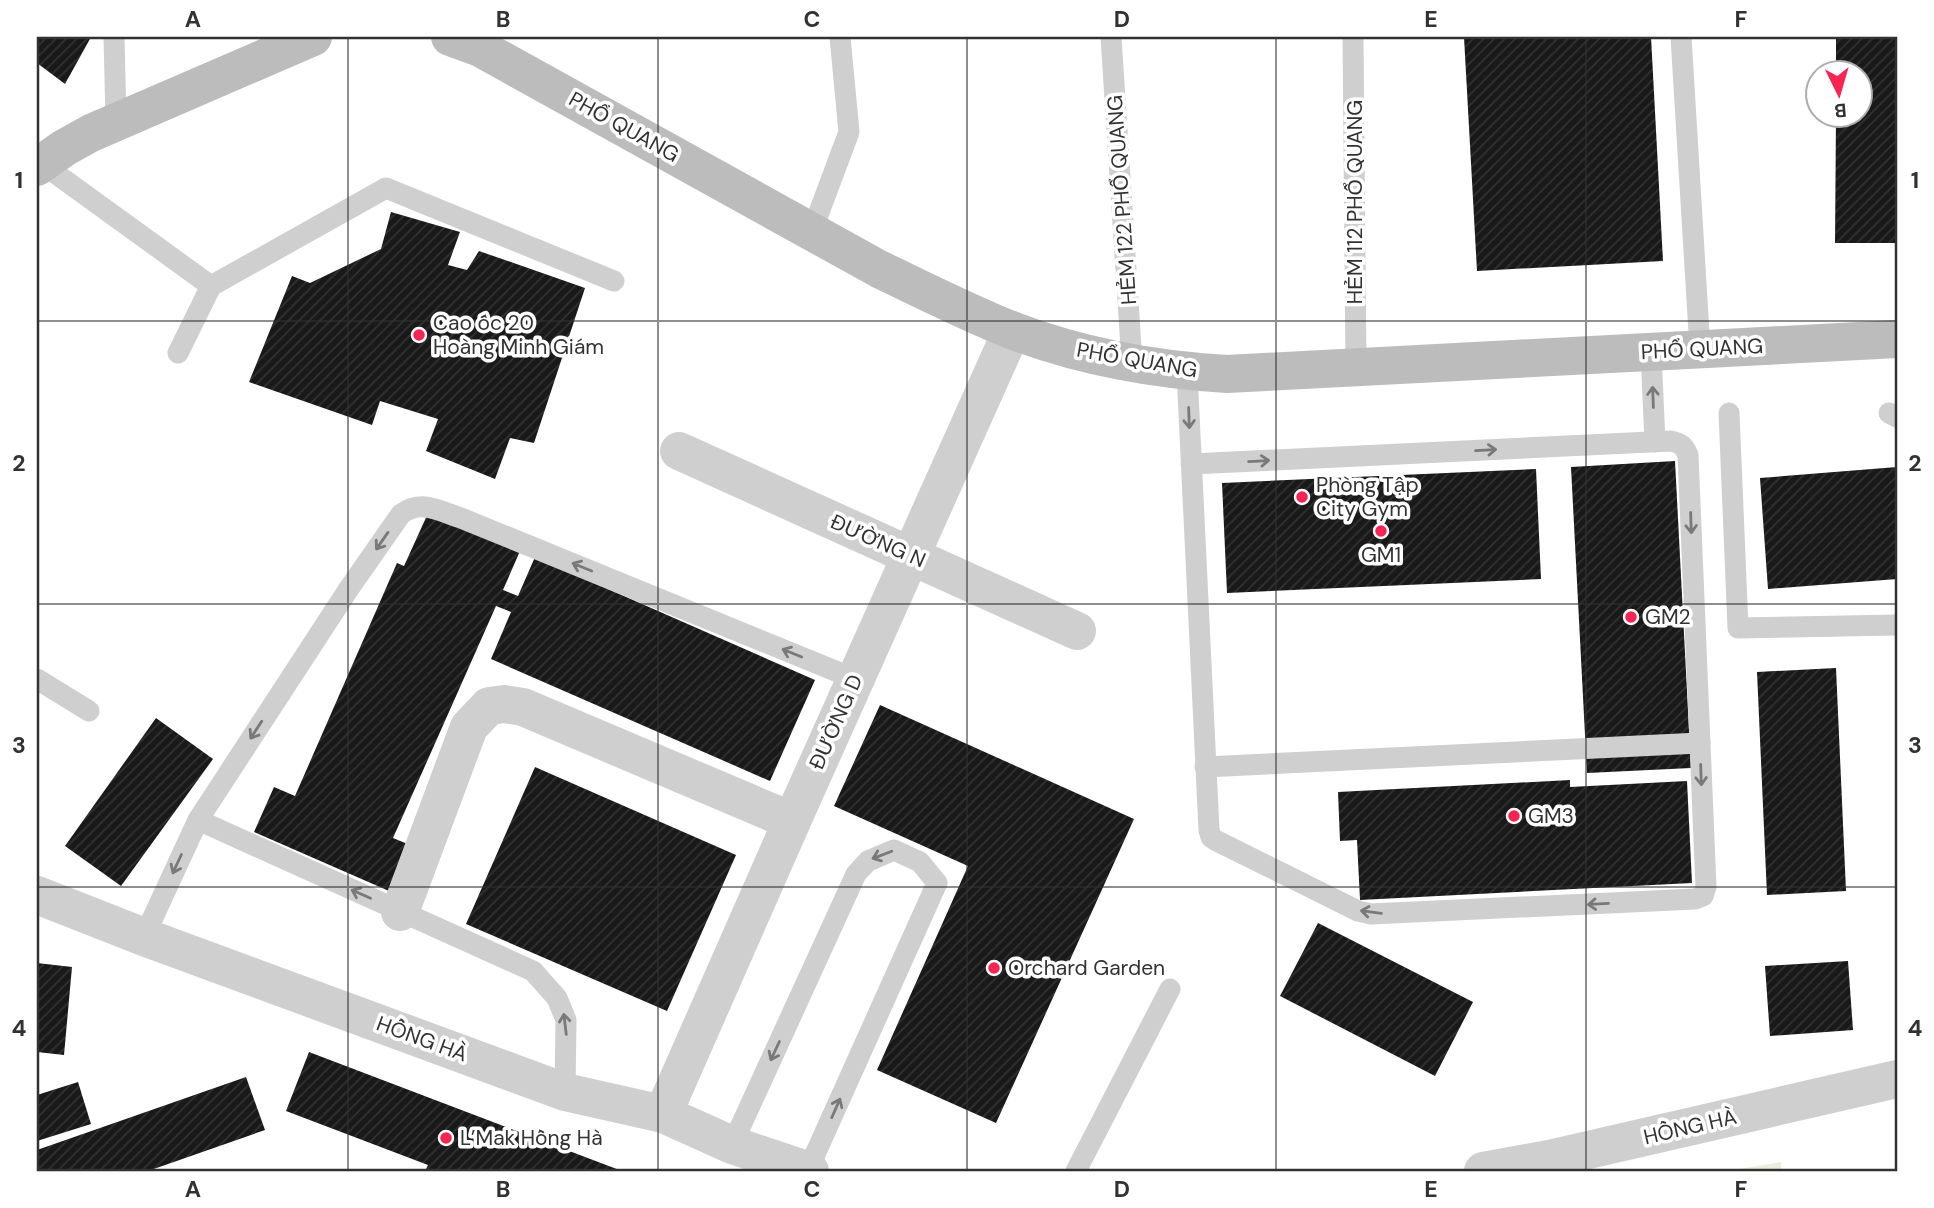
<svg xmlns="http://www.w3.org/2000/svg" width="1934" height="1208" viewBox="0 0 1934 1208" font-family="'DM Sans',sans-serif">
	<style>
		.pitch { fill: #eaefdf }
		.building { fill: url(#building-hatch) }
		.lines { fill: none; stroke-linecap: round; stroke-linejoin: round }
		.service { stroke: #cfcfcf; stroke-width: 21 }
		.minor { stroke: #cfcfcf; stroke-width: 38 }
		.tertiary { stroke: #cfcfcf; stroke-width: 38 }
		.secondary { stroke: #bcbcbc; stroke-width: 38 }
		.oneway { stroke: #797979 }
		.grid { fill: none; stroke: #323232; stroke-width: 2; stroke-opacity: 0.55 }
		.poi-dot { fill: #f72553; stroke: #fff; stroke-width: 2.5 }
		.labels { text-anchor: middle; stroke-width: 7; stroke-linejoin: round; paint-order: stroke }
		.street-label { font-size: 21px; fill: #323232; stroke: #fff }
		.poi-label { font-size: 21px; fill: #323232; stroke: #fff; text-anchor: start }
		.neatline { fill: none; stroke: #323232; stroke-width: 2.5 }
		.grid-label { font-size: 23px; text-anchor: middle; font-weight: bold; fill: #323232 }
	</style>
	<defs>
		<pattern id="building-hatch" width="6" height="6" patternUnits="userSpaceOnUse" patternTransform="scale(1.75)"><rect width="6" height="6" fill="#191919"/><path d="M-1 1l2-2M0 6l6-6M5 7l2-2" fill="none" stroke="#323232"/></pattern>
	</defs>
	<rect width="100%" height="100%" fill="#fff"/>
	<polygon class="pitch" points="1781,1162 1781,1171 1727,1171"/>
	<g class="building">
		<polygon points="37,37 91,37 65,84 37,63"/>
		<polygon points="1464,37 1651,37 1663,261 1477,271"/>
		<polygon points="1836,37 1897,37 1897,243 1835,243 1836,116 1860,116 1860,74 1836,74"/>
		<polygon points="391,212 460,232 448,265 467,270 479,251 585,288 534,443 510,438 495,479 426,451 438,419 380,401 372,425 249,382 292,276 310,283 381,249"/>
		<polygon points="1675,461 1691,768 1587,773 1571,467"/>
		<polygon points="1897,467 1897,579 1768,589 1760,478"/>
		<polygon points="1536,469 1541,579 1227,593 1222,483"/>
		<polygon points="429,511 520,551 503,590 518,596 535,557 815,680 770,781 491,659 511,612 496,606 393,838 410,845 389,891 254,832 274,787 295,796 397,563 404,566"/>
		<polygon points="1836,668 1846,891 1767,895 1757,672"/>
		<polygon points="880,705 1134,819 996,1123 877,1070 968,866 834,806"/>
		<polygon points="156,718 213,759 121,886 65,846"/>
		<polygon points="535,767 736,855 667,1011 466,924"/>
		<polygon points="1570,780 1570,787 1687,781 1692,883 1360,900 1357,840 1340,841 1338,792"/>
		<polygon points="1318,923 1473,1002 1435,1076 1280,996"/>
		<polygon points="1848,961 1853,1030 1770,1036 1765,966"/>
		<polygon points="37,963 72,967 64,1055 37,1052"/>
		<polygon points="309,1052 622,1171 425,1171 428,1165 286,1111"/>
		<polygon points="246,1077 265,1130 148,1171 38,1171 37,1150"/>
		<polygon points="78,1082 91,1124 37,1141 37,1095"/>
	</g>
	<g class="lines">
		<g class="service">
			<polyline points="114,37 116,121"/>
			<polyline points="1111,37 1132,363"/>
			<polyline points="1353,37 1356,367"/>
			<polyline points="1681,37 1700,349"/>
			<polyline points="37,160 211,286"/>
			<polyline points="812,231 849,132 840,37"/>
			<polyline points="178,353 211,286 386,188 614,281"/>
			<polyline points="1651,353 1655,442"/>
			<path d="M1187 372 1209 830 1211 837 1215 840 1358 911 1371 914 1695 899 1703 896 1706 887 1688 455C1684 446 1681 443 1671 441L1191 464"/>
			<polyline points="1729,413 1738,628 1897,625"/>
			<polyline points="1889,413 1897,417"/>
			<polyline points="37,679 89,711"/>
			<polyline points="1205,767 1700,743"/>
			<path d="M198 820 348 590 401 514C422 499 439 511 461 518L855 679"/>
			<polyline points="144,937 198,820 533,971 557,998 566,1020 565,1092"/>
			<polyline points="732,1145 856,874 868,861 894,850 920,862 937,883 808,1170"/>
			<polyline points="1076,1171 1170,989"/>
		</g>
		<g class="minor">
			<polyline points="679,451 1077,631"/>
			<polyline points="400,912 469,727 489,706 504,704 523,707 792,821"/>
			<polyline points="663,1114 792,821 1012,330"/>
		</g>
		<g class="tertiary">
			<polyline points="37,895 144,937 565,1092 663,1114 732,1145 810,1171"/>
			<polyline points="1483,1171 1549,1159 1897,1079"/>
		</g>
		<g class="secondary">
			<path d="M450 37 480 48 879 269C923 290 966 312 1011 330 1079 356 1155 370 1227 374L1897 339"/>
			<polyline points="37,167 64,148 91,133 313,37"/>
		</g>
	</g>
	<defs><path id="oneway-shaft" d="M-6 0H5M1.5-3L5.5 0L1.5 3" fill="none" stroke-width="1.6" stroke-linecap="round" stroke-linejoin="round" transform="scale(1.75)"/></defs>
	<g class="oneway">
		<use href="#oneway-shaft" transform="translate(1653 397) rotate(-92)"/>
		<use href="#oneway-shaft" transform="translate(1189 418) rotate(88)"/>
		<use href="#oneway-shaft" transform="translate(1486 450) rotate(-3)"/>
		<use href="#oneway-shaft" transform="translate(1259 461) rotate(-3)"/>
		<use href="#oneway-shaft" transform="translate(1691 523) rotate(88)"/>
		<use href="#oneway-shaft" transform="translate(382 541) rotate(125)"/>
		<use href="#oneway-shaft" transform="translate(582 567) rotate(-158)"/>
		<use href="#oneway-shaft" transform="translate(792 653) rotate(-158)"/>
		<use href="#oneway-shaft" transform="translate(256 730) rotate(123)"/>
		<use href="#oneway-shaft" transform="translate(1701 775) rotate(88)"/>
		<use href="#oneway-shaft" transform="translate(882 855) rotate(159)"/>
		<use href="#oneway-shaft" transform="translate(177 864) rotate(115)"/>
		<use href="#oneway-shaft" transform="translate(361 894) rotate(-156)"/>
		<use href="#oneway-shaft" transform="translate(1598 904) rotate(177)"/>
		<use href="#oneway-shaft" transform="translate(1371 912) rotate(-173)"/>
		<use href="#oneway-shaft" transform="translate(565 1024) rotate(-97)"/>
		<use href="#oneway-shaft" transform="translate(775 1051) rotate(115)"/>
		<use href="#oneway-shaft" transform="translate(836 1108) rotate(-66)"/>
	</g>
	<path class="grid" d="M348 37V1171M658 37V1171M967 37V1171M1276 37V1171M1586 37V1171M37 321H1897M37 604H1897M37 887H1897"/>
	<g class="poi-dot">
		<circle cx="419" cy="335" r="7"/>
		<circle cx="1302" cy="497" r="7"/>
		<circle cx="1381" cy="531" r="7"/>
		<circle cx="1631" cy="617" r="7"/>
		<circle cx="1514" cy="816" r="7"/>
		<circle cx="994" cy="968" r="7"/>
		<circle cx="446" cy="1138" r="7"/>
	</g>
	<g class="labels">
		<g class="street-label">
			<text transform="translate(624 127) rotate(29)" y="7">PHỔ QUANG</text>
			<text transform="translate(1122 200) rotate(-94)" y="7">HẺM 122 PHỔ QUANG</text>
			<text transform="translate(1355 202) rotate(-90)" y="7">HẺM 112 PHỔ QUANG</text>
			<text transform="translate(1702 349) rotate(-3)" y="7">PHỔ QUANG</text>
			<text transform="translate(1137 360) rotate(10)" y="7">PHỔ QUANG</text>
			<text transform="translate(878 541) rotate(24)" y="7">ĐƯỜNG N</text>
			<text transform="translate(836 722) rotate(-66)" y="7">ĐƯỜNG D</text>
			<text transform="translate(422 1039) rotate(20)" y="7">HỒNG HÀ</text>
			<text transform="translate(1690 1127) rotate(-13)" y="7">HỒNG HÀ</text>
		</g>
		<g class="poi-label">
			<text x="433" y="330">Cao ốc 20<tspan x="433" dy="24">Hoàng Minh Giám</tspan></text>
			<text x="1316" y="492">Phòng Tập<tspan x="1316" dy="24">City Gym</tspan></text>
			<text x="1381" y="562" text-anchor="middle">GM1</text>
			<text x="1645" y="624">GM2</text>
			<text x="1528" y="823">GM3</text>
			<text x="1008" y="975">Orchard Garden</text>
			<text x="460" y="1145">L’Mak Hồng Hà</text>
		</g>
	</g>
	<rect width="1934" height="1208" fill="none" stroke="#ffffff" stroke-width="77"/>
	<g transform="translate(1839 94) rotate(175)"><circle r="33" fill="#ffffff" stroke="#adadad" stroke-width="2"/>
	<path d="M0-5L12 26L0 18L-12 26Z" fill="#f72553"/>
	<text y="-10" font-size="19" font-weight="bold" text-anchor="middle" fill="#323232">B</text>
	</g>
	<rect x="38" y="38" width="1858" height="1132" class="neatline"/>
	<g class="grid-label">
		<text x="193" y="27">A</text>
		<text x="503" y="27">B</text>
		<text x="812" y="27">C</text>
		<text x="1122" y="27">D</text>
		<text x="1431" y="27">E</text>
		<text x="1741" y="27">F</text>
		<text x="19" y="188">1</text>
		<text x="1915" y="188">1</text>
		<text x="19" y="471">2</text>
		<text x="1915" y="471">2</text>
		<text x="19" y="753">3</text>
		<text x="1915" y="753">3</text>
		<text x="19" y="1036">4</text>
		<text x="1915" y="1036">4</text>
		<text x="193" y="1197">A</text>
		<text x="503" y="1197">B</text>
		<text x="812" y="1197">C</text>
		<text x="1122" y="1197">D</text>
		<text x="1431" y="1197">E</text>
		<text x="1741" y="1197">F</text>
	</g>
</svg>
